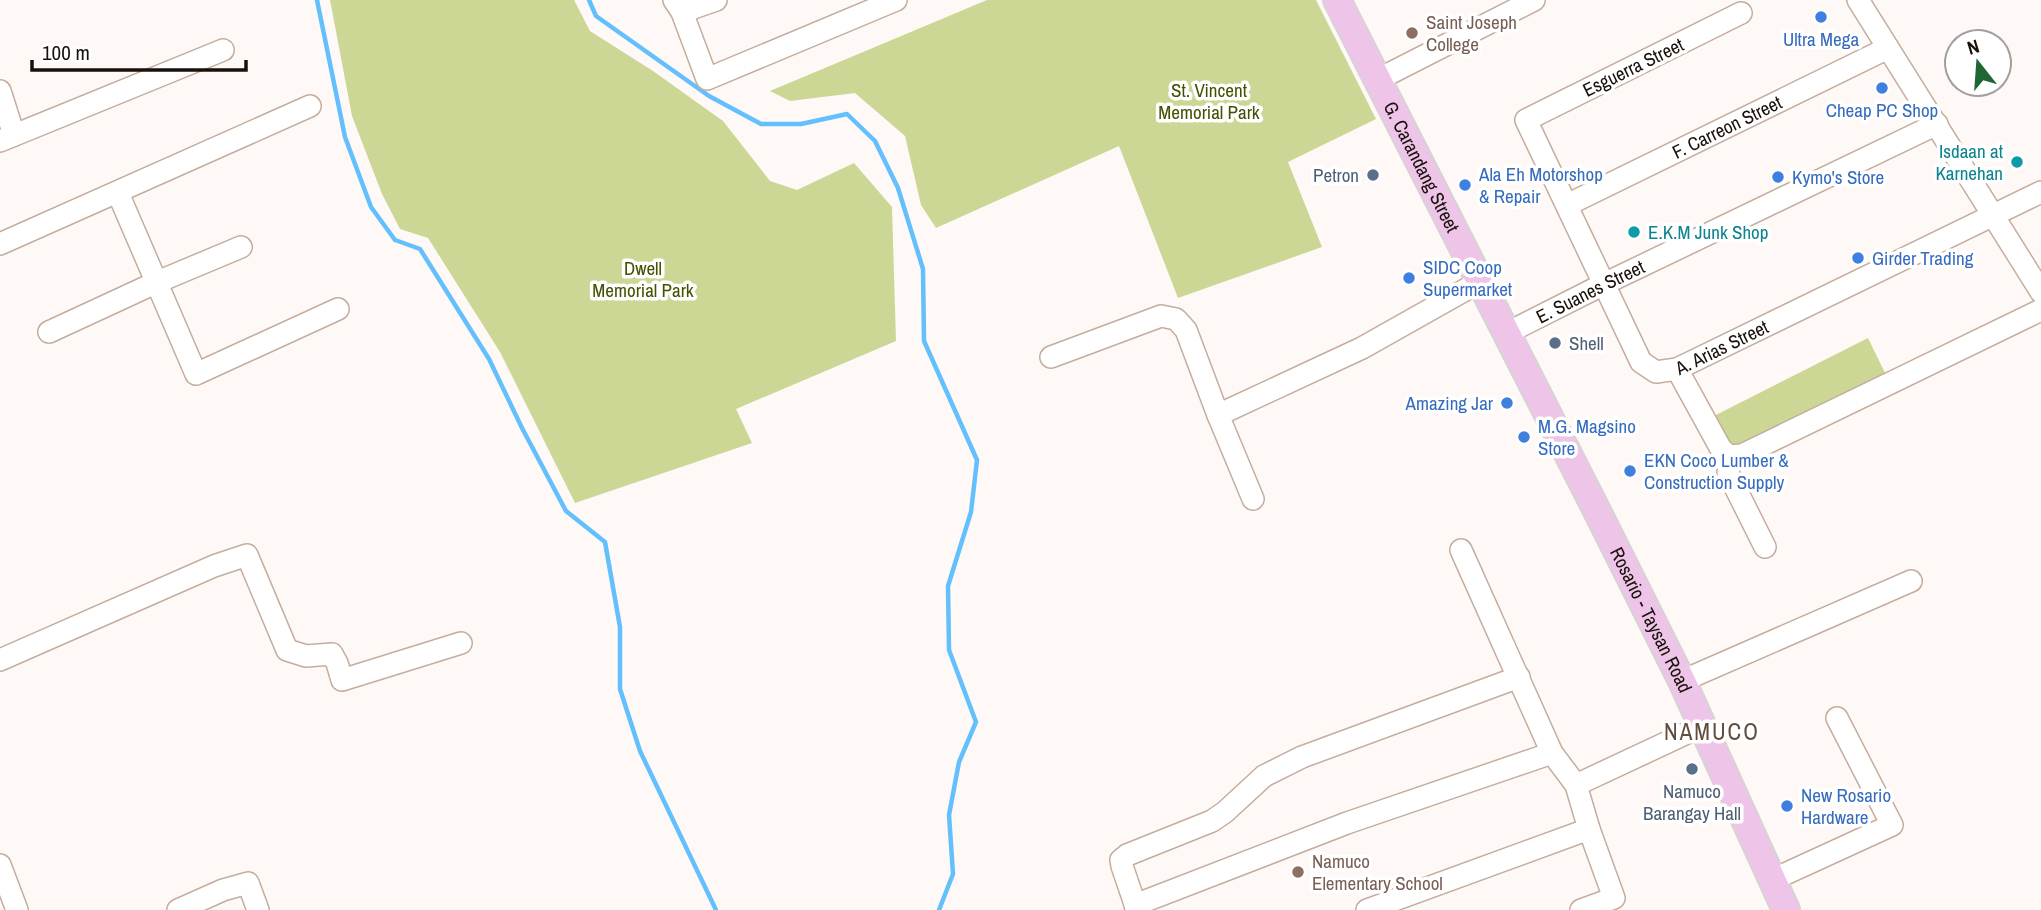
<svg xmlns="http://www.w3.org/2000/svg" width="2041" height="910" viewBox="0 0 2041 910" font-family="'Archivo Narrow',sans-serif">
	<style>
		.green { fill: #ccd796 }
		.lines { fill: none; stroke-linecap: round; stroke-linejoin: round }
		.stream { stroke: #64c0fd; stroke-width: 4.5 }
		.minor-casing { stroke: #c5ad9e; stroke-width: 24 }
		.major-casing { stroke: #d6d4d3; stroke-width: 30 }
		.minor { stroke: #fff; stroke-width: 21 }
		.major { stroke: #eec5e9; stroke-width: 26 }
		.shop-dot { fill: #3f7fe0; stroke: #fff; stroke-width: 2.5 }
		.education-dot { fill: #8d6e63; stroke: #fff; stroke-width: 2.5 }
		.culture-dot { fill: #0f9aa8; stroke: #fff; stroke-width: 2.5 }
		.service-dot { fill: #5c6f8a; stroke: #fff; stroke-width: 2.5 }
		.labels { text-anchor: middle; stroke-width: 7; stroke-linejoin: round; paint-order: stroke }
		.education-label { font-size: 19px; fill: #785e54; stroke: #fff; text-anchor: start }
		.shop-label { font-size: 19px; fill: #366cbe; stroke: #fff; text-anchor: start }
		.street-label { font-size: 19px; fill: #19100b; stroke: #fff }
		.park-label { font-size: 19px; fill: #474f00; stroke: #fff }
		.culture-label { font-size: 19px; fill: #0d838f; stroke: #fff; text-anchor: end }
		.service-label { font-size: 19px; fill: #4e5e75; stroke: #fff; text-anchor: end }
		.quarter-label { font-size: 23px; letter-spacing: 2px; fill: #614c3f; stroke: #fff }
	</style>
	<rect width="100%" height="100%" fill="#fef9f6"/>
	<g class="green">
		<polygon points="330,0 574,0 590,31 653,71 723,121 770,181 797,190 854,163 892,207 896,341 736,409 752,443 575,503 500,352 428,238 400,229 382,194 352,116"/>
		<polygon points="987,0 1316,0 1376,119 1288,162 1322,247 1178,298 1119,146 936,228 921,205 905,136 855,93 790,101 770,91"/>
		<polygon points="1868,338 1887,377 1740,448 1727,447 1712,417"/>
	</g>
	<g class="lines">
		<g class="stream">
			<polyline points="317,0 345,137 371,207 395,240 420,249 489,359 522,428 566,511 605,542 620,627 620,689 640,751 716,910"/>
			<polyline points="589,0 596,16 709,96 761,124 801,124 847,114 875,141 898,188 923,269 924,341 977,460 971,512 948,586 949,650 976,722 959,762 949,815 953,874 939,910"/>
		</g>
		<defs>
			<g id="minor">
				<polyline points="674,0 682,12 707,79 896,0"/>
				<polyline points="1858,0 2041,292"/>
				<polyline points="682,12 716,0"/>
				<path id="s1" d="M1741 13 1526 120 1641 362 1656 372 1677 369 2041 192"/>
				<polyline points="1377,80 1534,0"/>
				<polyline points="0,91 14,135"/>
				<polyline points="0,141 223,50"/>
				<polyline points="118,193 196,374 338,309"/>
				<path id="s2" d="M1567 205 1888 48"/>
				<polyline points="0,244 310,106"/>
				<polyline points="49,332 155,283 241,247"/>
				<path id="s3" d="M1507 333 1604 284 1937 124"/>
				<polyline points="1051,357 1161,316 1176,319 1186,330 1218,415 1253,499"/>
				<polyline points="1677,369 1721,449 1729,456 1742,455 2041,310"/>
				<polyline points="1218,415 1362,348 1481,281"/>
				<polyline points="1729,456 1728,473 1765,547"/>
				<polyline points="1461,550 1552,753 1576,785 1589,829 1614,898 1581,910"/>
				<polyline points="0,660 214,566 247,555 287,650 306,656 332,654 337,663 342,680 461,643"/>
				<polyline points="1682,681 1911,581"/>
				<polyline points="1576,785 1702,726"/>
				<polyline points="0,865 17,910"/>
				<polyline points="1772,880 1892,825 1837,718"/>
				<polyline points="1135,905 1347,823 1552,753"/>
				<polyline points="178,910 223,890 248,883 258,910"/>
				<polyline points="1137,910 1122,866 1121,860 1127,855 1212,821 1225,812 1264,776 1302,757 1519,677"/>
				<polyline points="1367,910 1589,829"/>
			</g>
			<g id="major">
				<path id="s4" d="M1337 0 1595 507 1682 681 1786 910"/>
			</g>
		</defs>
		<use href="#minor" class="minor-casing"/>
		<use href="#major" class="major-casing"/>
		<use href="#minor" class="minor"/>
		<use href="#major" class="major"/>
	</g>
	<g class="shop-dot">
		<circle cx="1821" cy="17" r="7"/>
		<circle cx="1882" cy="88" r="7"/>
		<circle cx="1778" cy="177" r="7"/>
		<circle cx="1465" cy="185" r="7"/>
		<circle cx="1858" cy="258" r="7"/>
		<circle cx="1409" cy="278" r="7"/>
		<circle cx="1507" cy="403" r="7"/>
		<circle cx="1524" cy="437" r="7"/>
		<circle cx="1630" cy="471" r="7"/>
		<circle cx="1787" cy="806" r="7"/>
	</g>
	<g class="education-dot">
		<circle cx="1412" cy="33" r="7"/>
		<circle cx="1298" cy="872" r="7"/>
	</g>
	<g class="culture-dot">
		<circle cx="2017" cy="162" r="7"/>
		<circle cx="1634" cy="232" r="7"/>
	</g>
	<g class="service-dot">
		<circle cx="1373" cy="175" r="7"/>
		<circle cx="1555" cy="343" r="7"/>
		<circle cx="1692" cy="769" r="7"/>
	</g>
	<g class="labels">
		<g class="education-label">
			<text x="1426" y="29">Saint Joseph<tspan x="1426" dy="22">College</tspan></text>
			<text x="1312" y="868">Namuco<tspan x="1312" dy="22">Elementary School</tspan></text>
		</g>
		<g class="shop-label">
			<text x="1821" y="46" text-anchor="middle">Ultra Mega</text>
			<text x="1882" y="117" text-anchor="middle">Cheap PC Shop</text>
			<text x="1479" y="181">Ala Eh Motorshop<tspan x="1479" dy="22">&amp; Repair</tspan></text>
			<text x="1792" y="184">Kymo's Store</text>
			<text x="1872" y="265">Girder Trading</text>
			<text x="1423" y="274">SIDC Coop<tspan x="1423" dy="22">Supermarket</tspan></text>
			<text x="1493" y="410" text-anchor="end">Amazing Jar</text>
			<text x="1538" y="433">M.G. Magsino<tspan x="1538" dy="22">Store</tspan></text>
			<text x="1644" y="467">EKN Coco Lumber &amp;<tspan x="1644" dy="22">Construction Supply</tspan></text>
			<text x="1801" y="802">New Rosario<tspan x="1801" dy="22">Hardware</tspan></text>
		</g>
		<g class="street-label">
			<text transform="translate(1633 67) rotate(-26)" y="7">Esguerra Street</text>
			<text dy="7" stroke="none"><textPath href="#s2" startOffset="178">F. Carreon Street</textPath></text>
			<text dy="7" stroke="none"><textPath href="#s4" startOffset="187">G. Carandang Street</textPath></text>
			<text dy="7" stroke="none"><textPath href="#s3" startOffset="93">E. Suanes Street</textPath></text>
			<text dy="7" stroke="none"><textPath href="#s1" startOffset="597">A. Arias Street</textPath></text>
			<text dy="7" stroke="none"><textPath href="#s4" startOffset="695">Rosario - Taysan Road</textPath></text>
		</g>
		<g class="park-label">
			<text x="1209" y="97">St. Vincent<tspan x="1209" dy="22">Memorial Park</tspan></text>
			<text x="643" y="275">Dwell<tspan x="643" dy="22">Memorial Park</tspan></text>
		</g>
		<g class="culture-label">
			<text x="2003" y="158">Isdaan at<tspan x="2003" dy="22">Karnehan</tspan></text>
			<text x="1648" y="239" text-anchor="start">E.K.M Junk Shop</text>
		</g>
		<g class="service-label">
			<text x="1359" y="182">Petron</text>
			<text x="1569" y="350" text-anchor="start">Shell</text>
			<text x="1692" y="798" text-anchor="middle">Namuco<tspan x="1692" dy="22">Barangay Hall</tspan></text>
		</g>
		<g class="quarter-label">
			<text x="1712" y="740">NAMUCO</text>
		</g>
	</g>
	<g transform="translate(1978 63) rotate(343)"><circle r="33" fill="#ffffff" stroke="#a39f9d" stroke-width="2"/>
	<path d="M0-5L12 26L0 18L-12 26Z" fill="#1e6633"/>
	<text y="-10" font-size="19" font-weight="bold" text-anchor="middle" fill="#19100b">N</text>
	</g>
	<path d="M32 60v10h214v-10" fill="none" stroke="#19100b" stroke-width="3.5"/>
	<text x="42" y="60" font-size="21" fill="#19100b" stroke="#ffffff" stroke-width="5" paint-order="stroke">100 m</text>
</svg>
